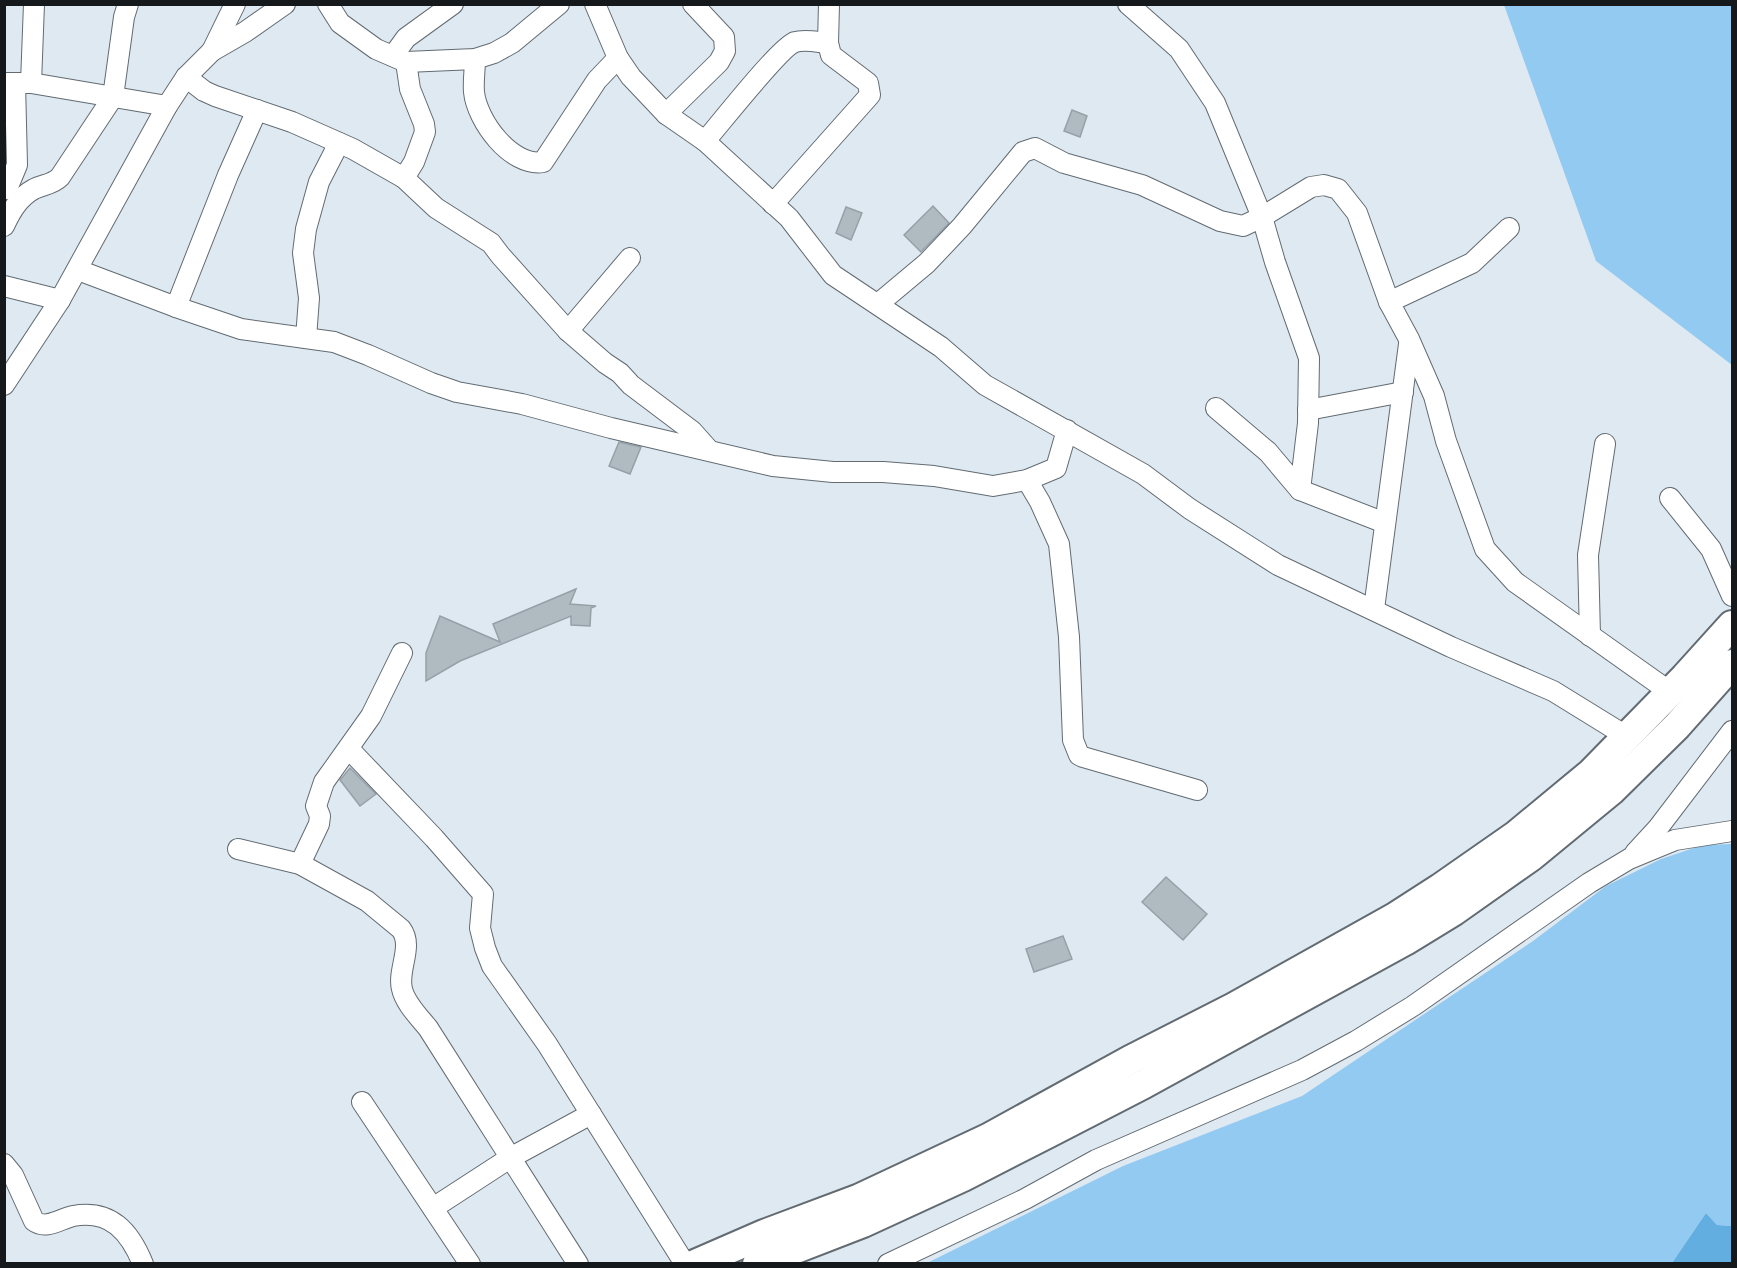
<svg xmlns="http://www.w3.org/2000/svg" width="1737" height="1268" viewBox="0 0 1737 1268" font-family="'Golos Text',sans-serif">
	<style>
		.green { fill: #93caf2 }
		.water { fill: #63aee1 }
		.building { fill: #b0bac1; stroke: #96a0a7; stroke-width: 1.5 }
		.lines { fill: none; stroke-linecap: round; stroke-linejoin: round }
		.minor-casing { stroke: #626b72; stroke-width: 22 }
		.highway-casing { stroke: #626b72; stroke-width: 32 }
		.minor { stroke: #fff; stroke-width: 20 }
		.highway { stroke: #fff; stroke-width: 28 }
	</style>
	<rect width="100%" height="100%" fill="#dfe9f1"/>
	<g class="green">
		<polygon points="1504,5 1732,5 1732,365 1596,261"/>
		<polygon points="1732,844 1732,1226 1717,1225 1706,1213 1672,1263 925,1264 1123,1166 1302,1096 1533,941 1606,886 1661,859 1703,845"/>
	</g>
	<polygon class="water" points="1706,1213 1717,1225 1732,1226 1732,1263 1672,1263"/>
	<g class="building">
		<polygon points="1072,110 1087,116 1080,137 1064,131"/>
		<polygon points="933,206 949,223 921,252 904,235"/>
		<polygon points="846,207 862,213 851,240 836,233"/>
		<polygon points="619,442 641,447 630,474 609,466"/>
		<polygon points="576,589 570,604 596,606 591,608 590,626 571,625 571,616 460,661 426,681 426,653 440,616 500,642 493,624"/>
		<polygon points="350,768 376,794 360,806 340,780"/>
		<polygon points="1166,877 1207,914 1183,940 1142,902"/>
		<polygon points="1063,936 1072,959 1034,972 1026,949"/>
	</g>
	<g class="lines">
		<defs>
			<g id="minor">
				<polyline points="328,4 340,23 376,49 406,62 475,59 494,53 512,43 559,4"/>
				<polyline points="595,4 618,58 631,77 666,114 705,141 789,218 833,275 941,347 985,385 1143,474 1190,509 1278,565 1451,647 1553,691 1626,736"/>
				<polyline points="1128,4 1179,49 1215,103 1262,217 1275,262 1309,358 1308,423 1300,490"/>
				<polyline points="212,51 235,4"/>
				<polyline points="393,56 406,38 453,4"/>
				<path d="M475 59C475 70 473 81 474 92 477 121 511 167 543 162L597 80 618 58"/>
				<polyline points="186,77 204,91 215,96 292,122 353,149 404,178 436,208 491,243 500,255 568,331 605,363 620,373 631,385 692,431 708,449"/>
				<polyline points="4,83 31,83 167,106"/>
				<polyline points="31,83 34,4"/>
				<polyline points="666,114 719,62 725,51 724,37 693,4"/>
				<path d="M705 141C720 124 780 47 795 42 805 39 817 42 828 43"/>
				<polyline points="404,178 414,162 425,132 424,124 410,89 406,62"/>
				<polyline points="7,189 17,165 15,83"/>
				<polyline points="773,204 870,95 868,83 831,55 828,43 829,4"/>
				<path d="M4 226C11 211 19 197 34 189 44 184 52 185 60 177L113 97 124 17 128 4"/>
				<polyline points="78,270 176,307 241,329 334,342 368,355 431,383 457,392 522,404 611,428 773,466 833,472 883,472 934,476 993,486 1027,480 1056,468 1067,430"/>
				<polyline points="4,286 60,300"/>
				<polyline points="1389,302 1472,263 1509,228"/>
				<polyline points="878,304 927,263 962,226 1023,152 1035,148 1064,163 1142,185 1220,221 1243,226 1262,217 1311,187 1324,185 1338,189 1357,213 1389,302 1409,339 1434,396 1446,441 1485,549 1515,582 1670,692"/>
				<polyline points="176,307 228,175 257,110"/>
				<polyline points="568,331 630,258"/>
				<polyline points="306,338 309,298 303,253 306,229 319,182 339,143"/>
				<polyline points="4,385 60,300 167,106 186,77 212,51 245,32 285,4"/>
				<polyline points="1216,408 1268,452 1300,490 1385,523"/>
				<polyline points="1308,410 1403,392"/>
				<polyline points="1027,480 1040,502 1059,544 1069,637 1073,740 1079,755 1083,757 1197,790"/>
				<polyline points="1670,498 1711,549 1732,596"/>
				<polyline points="1374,609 1409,344"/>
				<polyline points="1590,636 1588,555 1605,444"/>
				<polyline points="349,749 434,838 483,894 480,928 485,948 492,966 547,1044 685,1264"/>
				<path d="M238 849 300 864 367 901 401 929C414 946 397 970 402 989 405 1003 419 1017 428 1028L578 1264"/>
				<polyline points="1635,853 1658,828 1732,731"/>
				<polyline points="300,864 319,824 320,816 316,806 324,782 371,716 402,653"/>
				<polyline points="362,1102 470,1264"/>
				<path d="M4 1164 13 1175 34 1221C46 1230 60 1219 73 1216 111 1209 130 1232 143 1264"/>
				<polyline points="433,1208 510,1158 591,1114"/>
				<polyline points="888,1264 1025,1199 1096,1160 1302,1070 1356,1041 1413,1006 1589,883 1629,859 1675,840 1732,831"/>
			</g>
			<g id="highway">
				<polyline points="695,1264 764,1234 860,1198 988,1138 1130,1060 1234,1007 1395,917 1440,888 1516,835 1591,773 1685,677 1732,625"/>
				<polyline points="757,1264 863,1223 963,1177 1049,1133 1144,1084 1405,941 1454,911 1532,856 1611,791 1677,726 1732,664"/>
			</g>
		</defs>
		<use href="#minor" class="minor-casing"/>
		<use href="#highway" class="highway-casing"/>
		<use href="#minor" class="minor"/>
		<use href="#highway" class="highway"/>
	</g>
	<rect width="1737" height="1268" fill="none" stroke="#16191c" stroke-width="12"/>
</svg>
